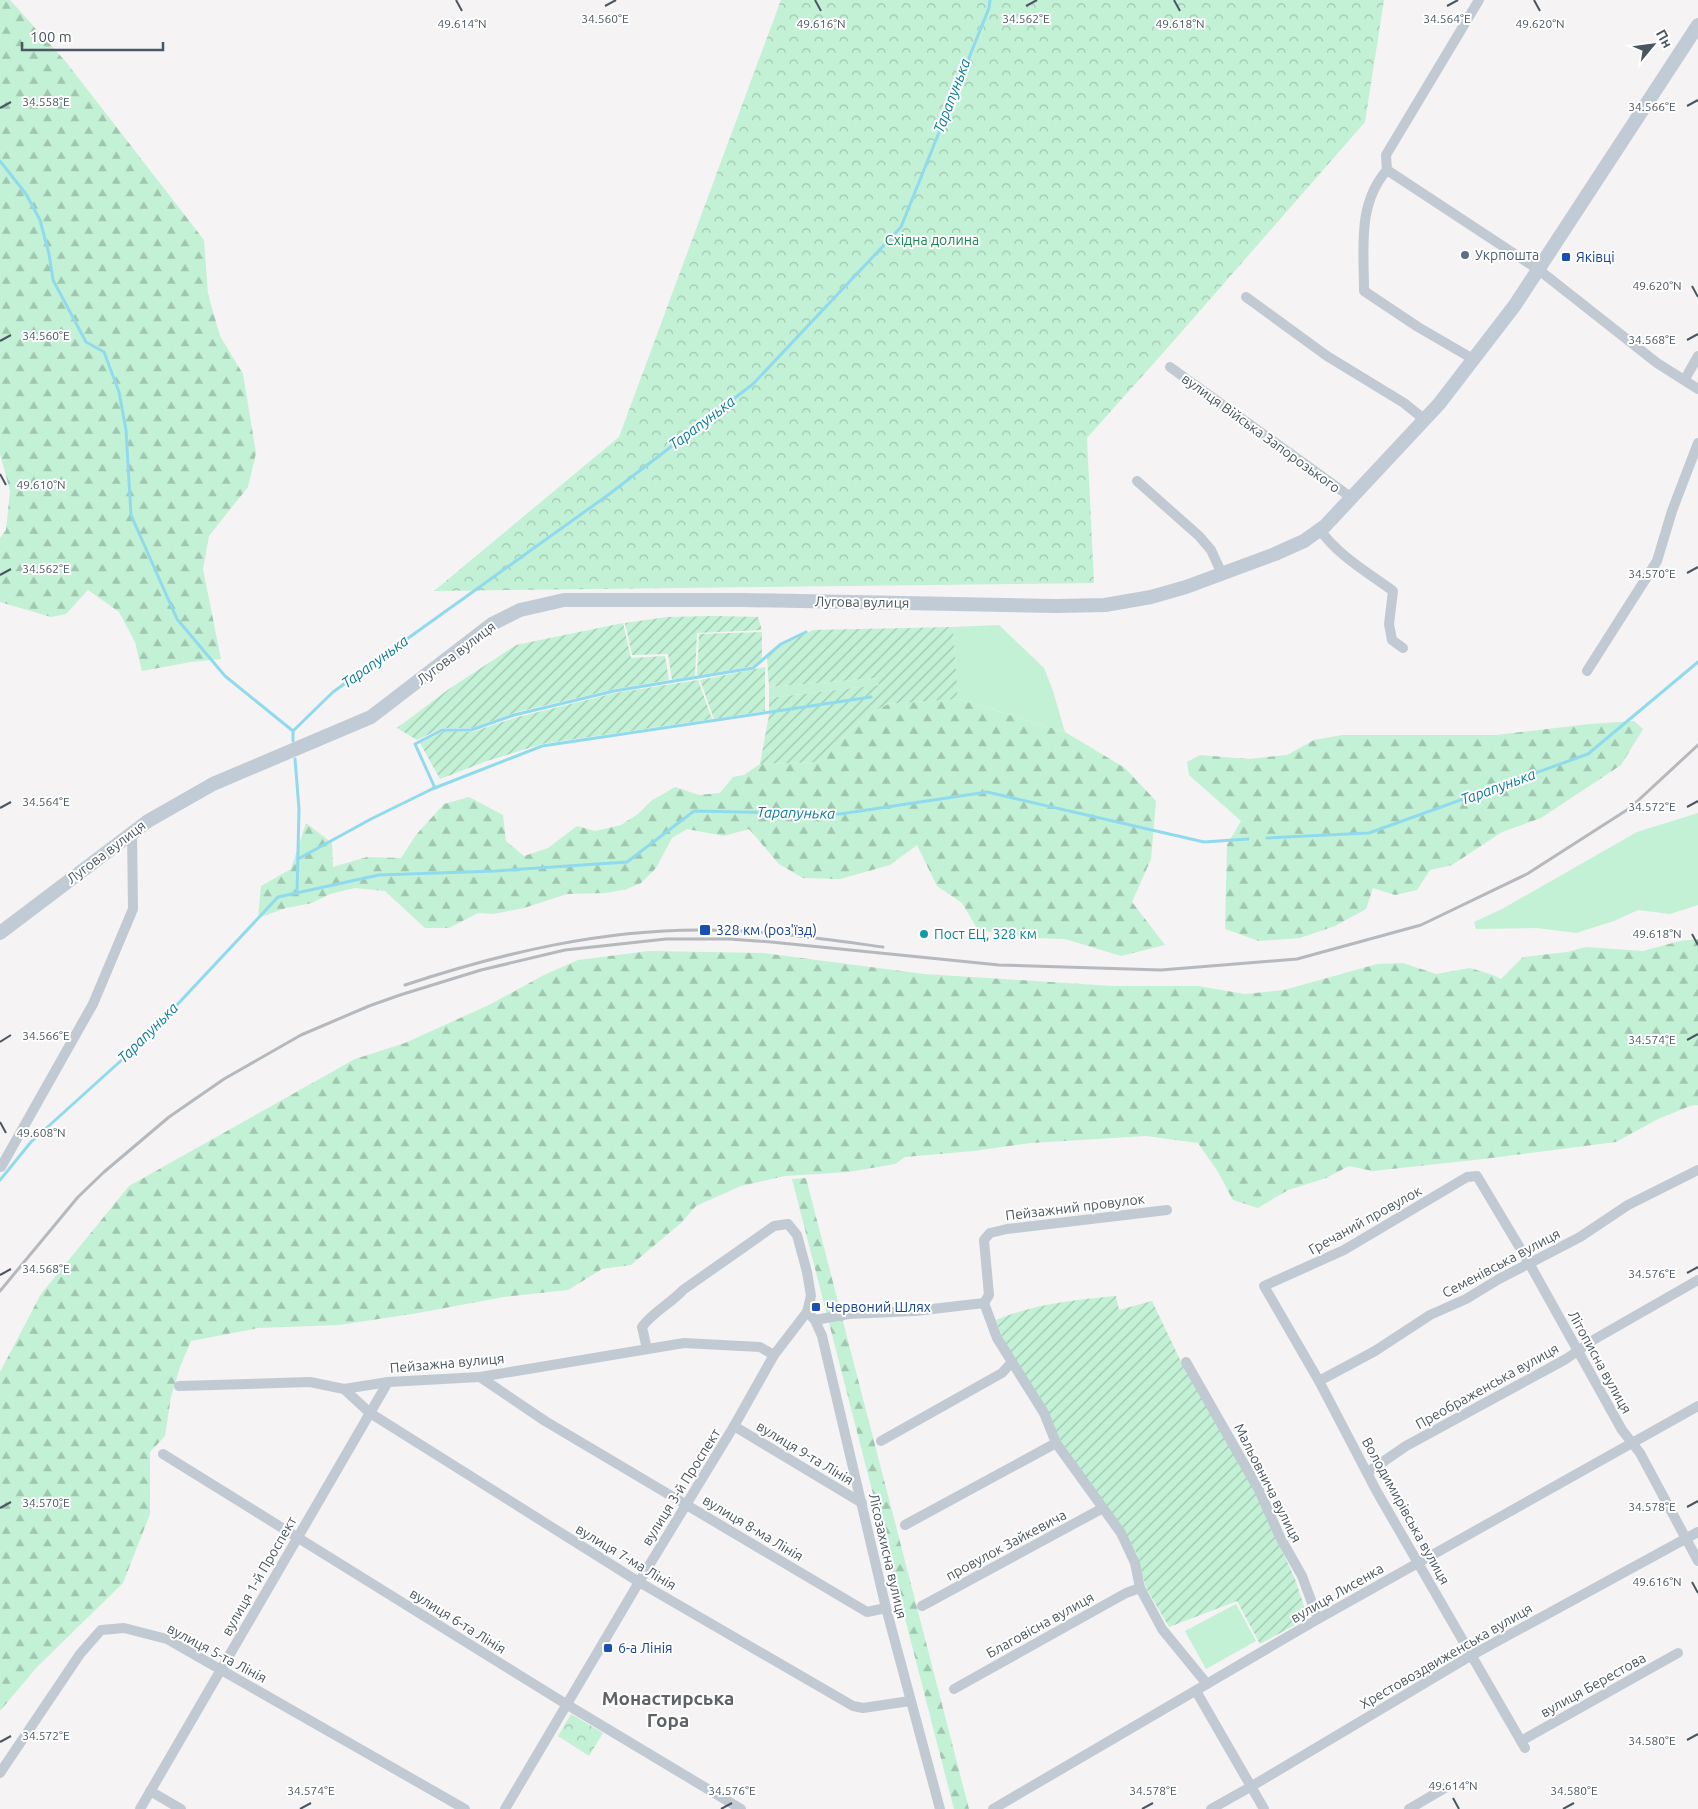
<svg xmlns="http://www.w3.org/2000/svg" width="1698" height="1809" viewBox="0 0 1698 1809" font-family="Ubuntu,sans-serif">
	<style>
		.grass { fill: #c3f1d5 }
		.forest { fill: url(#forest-firs) }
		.park { fill: url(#park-crowns) }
		.garden { fill: url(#garden-furrows) }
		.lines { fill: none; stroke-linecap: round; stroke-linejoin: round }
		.stream { stroke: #90daee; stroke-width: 3 }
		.street { stroke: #c1cad2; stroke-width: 10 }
		.secondary { stroke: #c1cbd6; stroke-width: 14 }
		.rail { stroke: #b5b8bd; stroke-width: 3 }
		.ticks { fill: none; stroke: #4a5661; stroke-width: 2 }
		.service-dot { fill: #5c6f8a; stroke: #fff; stroke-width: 2 }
		.transit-dot { fill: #1a4fb4; stroke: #fff; stroke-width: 2 }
		.culture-dot { fill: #0f9aa8; stroke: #fff; stroke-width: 2 }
		.labels { text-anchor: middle; stroke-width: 4; stroke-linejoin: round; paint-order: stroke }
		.park-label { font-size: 14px; fill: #17864f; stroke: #fff }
		.service-label { font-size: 14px; fill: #4e5e75; stroke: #fff; text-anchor: start }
		.transit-label { font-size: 14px; fill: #164399; stroke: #fff; text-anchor: start }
		.street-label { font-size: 14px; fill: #4a5661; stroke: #fff }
		.culture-label { font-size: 14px; fill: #0d838f; stroke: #fff; text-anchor: start }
		.water-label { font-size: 15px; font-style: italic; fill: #0c7c9b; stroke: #fff }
		.district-label { font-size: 19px; font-weight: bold; fill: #5f6368; stroke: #fff }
		.ticks-label { font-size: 12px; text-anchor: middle; fill: #4a5661; stroke: #fff; stroke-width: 4; stroke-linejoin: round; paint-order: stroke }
	</style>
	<defs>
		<pattern id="forest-firs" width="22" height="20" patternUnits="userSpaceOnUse" patternTransform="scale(1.25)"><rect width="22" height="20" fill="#c3f1d5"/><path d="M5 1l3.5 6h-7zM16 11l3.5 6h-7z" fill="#a0c6b0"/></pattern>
		<pattern id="park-crowns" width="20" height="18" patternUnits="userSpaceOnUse" patternTransform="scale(1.25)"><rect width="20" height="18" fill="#c3f1d5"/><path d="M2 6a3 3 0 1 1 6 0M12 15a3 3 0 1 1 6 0" fill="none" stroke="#a0c6b0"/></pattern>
		<pattern id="garden-furrows" width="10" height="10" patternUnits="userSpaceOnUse" patternTransform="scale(1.25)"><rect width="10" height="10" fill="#c3f1d5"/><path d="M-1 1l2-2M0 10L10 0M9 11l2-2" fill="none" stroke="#a0c6b0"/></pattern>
	</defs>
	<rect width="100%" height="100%" fill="#f5f3f3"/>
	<g class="grass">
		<polygon points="999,625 1044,668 1052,688 1065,732 958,699 953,627"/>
		<polygon points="878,678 879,685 769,698 769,687"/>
		<polygon points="1698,813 1698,905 1670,914 1638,910 1614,921 1576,933 1537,928 1476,929 1474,922 1502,909 1637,832"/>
		<polygon points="1236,1604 1256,1641 1206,1669 1185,1631"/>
	</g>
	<g class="forest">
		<polygon points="0,0 10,0 66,62 204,240 208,294 220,336 243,374 256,453 248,487 209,536 203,569 221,659 191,662 142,671 135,642 119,612 88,590 66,614 51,617 0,602 0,538 6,530 10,491 0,454"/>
		<polygon points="958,699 1065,732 1125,768 1156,801 1151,859 1132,902 1165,945 1121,956 1065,939 1029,938 978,930 962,903 937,886 917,845 890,865 840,879 803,878 779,864 749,829 724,836 687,829 672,838 656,868 641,883 627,889 606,893 567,894 524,908 493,914 478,913 449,928 425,928 385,891 355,888 330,894 312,903 286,908 258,918 261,886 291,869 306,823 332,843 333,867 367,857 401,858 416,835 444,804 469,797 503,815 506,841 524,856 548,848 577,826 595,831 621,825 638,814 651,801 675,787 699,795 720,793 733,777 744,775 760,764 817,762 870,713 888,704"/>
		<polygon points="1634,721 1643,729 1621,765 1541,818 1502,832 1452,865 1430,870 1417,890 1395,895 1373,888 1366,909 1335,926 1300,938 1259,941 1225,929 1227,845 1241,821 1189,775 1187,762 1200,755 1248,759 1287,755 1314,740 1342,735 1495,735 1590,724"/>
		<polygon points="1698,939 1698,1105 1690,1106 1658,1119 1616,1142 1483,1159 1373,1171 1349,1166 1326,1178 1288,1190 1258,1208 1233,1200 1218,1172 1198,1143 1146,1136 1031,1143 973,1151 905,1157 895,1164 848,1172 785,1176 741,1186 696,1206 681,1223 631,1265 602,1269 568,1290 504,1297 418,1313 339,1325 258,1328 191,1341 180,1367 171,1397 165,1436 150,1452 150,1514 123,1583 36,1668 0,1711 0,1372 41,1294 129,1186 355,1059 405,1043 491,1004 544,975 578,960 649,951 763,953 924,974 1112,986 1198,986 1245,994 1284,990 1377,964 1403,963 1436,974 1470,968 1493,975 1501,979 1523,957 1567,952 1586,947 1643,951 1680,941"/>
		<polygon points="806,1178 969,1809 954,1809 792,1179"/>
	</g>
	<g class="park">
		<polygon points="781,0 1384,0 1365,122 1170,345 1087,438 1094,583 434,591 619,437"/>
		<polygon points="571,1714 603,1733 589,1756 558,1736"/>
	</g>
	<g class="garden">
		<polygon points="715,616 758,617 762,630 697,633 695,676 672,680 668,654 632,655 625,623 667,617"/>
		<polygon points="623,623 631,658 665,656 669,680 615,689 517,712 472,728 442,728 417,740 397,728 449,689 516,645"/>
		<polygon points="953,627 958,699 888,704 870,713 817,762 760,764 769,715 769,698 879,685 877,678 769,687 767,658 782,645 813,630"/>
		<polygon points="762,632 762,658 753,666 697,676 699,634"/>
		<polygon points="765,667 765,711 714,719 700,680"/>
		<polygon points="698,680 712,719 542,744 487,761 440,779 420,743 444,731 472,732 518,717 615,693"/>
		<path d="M1116 1296 1119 1310 1152 1301 1184 1368 1252 1485 1295 1579 1308 1618 1260 1644 1237 1601 1169 1627 1146 1588 1137 1554 1122 1529 1059 1440 1006 1348 996 1320C1034 1304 1075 1300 1116 1296Z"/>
	</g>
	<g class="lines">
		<g class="stream">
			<polyline points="0,161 26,194 40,220 49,254 53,280 86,342 104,352 119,392 126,430 131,515 177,619 225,676 293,731"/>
			<polyline points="293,741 293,731 333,692 608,495 753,384 901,227 989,8 990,0"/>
			<polyline points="295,759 299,809 297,893"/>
			<polyline points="435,788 415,744 442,730 471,730 514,715 614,691 753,668 781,644 806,632"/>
			<polyline points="1267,838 1369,833 1588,754 1698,662"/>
			<polyline points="298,859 371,819 432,789 542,746 871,697"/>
			<polyline points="0,1180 31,1142 146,1038 278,897 379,875 495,871 627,862 694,811 840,814 987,792 1204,842 1248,839"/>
		</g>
		<g class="street">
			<polyline points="1387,170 1539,270 1657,363 1698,389"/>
			<polyline points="1246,297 1327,356 1404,403 1425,420"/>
			<path d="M1473 359 1418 327 1364 291C1364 249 1357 204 1387 170L1386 155 1479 0"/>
			<polyline points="1170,367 1352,498"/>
			<polyline points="1685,379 1698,356"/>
			<polyline points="1137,481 1199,536 1211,550 1222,574"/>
			<path d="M1320 530C1339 556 1367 572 1393 591L1389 624 1392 640 1403 648"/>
			<polyline points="1587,671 1657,561 1672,511 1698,443"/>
			<polyline points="0,1166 1,1167 93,1004 133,909 132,833"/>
			<polyline points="984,1303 997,1338 1044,1413 1056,1443 1121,1533 1135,1563 1140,1588 1162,1629 1207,1684"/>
			<polyline points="807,1312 815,1320 822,1336 886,1608 940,1809"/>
			<polyline points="815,1320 849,1314 915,1311 984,1303 989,1295 984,1240 990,1233 1007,1229 1167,1210"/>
			<polyline points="1186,1362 1259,1490 1280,1537 1302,1576 1318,1619"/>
			<polyline points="480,1377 545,1421 867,1612 886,1608"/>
			<polyline points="1319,1381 1375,1351 1430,1315 1466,1299 1499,1279 1580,1237 1628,1205 1698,1170"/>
			<polyline points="179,1386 310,1382 344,1389 388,1382 480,1377 684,1343 760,1347 774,1355"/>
			<polyline points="344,1389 370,1413 639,1582 853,1706 863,1708 910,1701"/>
			<polyline points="734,1426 862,1503"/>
			<polyline points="881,1441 1002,1373 1012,1362"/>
			<polyline points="163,1454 566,1704 741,1809"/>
			<polyline points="1368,1472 1406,1446 1566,1359 1595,1339 1698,1280"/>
			<polyline points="905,1525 1056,1443"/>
			<polyline points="922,1606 1103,1508"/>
			<polyline points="954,1689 1126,1593 1140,1588"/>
			<polyline points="1196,1691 1264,1809"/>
			<polyline points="1521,1741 1678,1653"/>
			<polyline points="1525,1748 1377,1492 1319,1381 1264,1286 1344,1250 1467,1177 1477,1176 1529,1263 1622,1430 1640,1453 1698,1561"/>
			<polyline points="0,1773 80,1654 101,1630 124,1628 167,1639 465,1809"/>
			<polyline points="150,1791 181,1809"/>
			<polyline points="140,1809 388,1382"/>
			<path d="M505 1809 639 1582 734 1426 774 1355 807 1312 811 1296 807 1272 797 1235 788 1224 774 1226 683 1290C670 1304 653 1312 642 1327L647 1349"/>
			<polyline points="993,1809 1318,1619 1698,1406"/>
			<polyline points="1211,1809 1252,1786 1472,1655 1698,1532"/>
			<polyline points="1409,1809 1445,1788"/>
		</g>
		<polyline class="secondary" points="0,933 148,821 213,784 371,717 492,624 520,610 564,600 743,600 1056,606 1105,605 1151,597 1186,587 1275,554 1304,541 1325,526 1439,404 1515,305 1698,25"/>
		<g class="rail">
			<path d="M405 985C502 953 603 929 705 930 765 930 824 939 883 947"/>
			<polyline points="0,1291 78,1197 104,1172 169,1117 224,1079 301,1035 369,1006 400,995 481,970 565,950 666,939 729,939 771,942 999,965 1161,970 1297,959 1421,925 1527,874 1630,808 1698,745"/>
		</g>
	</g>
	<path class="ticks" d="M456 0 462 11M815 0 821 11M1174 0 1180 11M1534 0 1540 11M605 6 616 0M1026 6 1037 0M1447 6 1458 0M1687 106 1698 100M0 108 11 102M1692 286 1698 297M1687 340 1698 334M0 341 11 335M0 474 6 485M1687 573 1698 567M0 575 11 569M1687 807 1698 801M0 808 11 802M1692 934 1698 945M1687 1040 1698 1034M0 1042 11 1035M0 1122 6 1133M1687 1273 1698 1267M0 1275 11 1269M1687 1507 1698 1501M0 1508 11 1502M1692 1582 1698 1593M1687 1740 1698 1734M0 1742 11 1736M1453 1798 1459 1809M300 1809 311 1803M721 1809 732 1803M1142 1809 1153 1803M1563 1809 1574 1803"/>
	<circle class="service-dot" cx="1465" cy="255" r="5"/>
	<g class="transit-dot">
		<rect x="1561" y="252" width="10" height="10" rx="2.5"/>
		<rect x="699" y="924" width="12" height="12" rx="2.5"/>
		<rect x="811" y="1302" width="10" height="10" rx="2.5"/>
		<rect x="603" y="1643" width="10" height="10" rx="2.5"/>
	</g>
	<circle class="culture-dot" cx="924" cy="934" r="5"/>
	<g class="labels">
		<g class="park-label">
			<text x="932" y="245">Східна долина</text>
		</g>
		<g class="service-label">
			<text x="1475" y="260">Укрпошта</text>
		</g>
		<g class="transit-label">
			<text x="1576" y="262">Яківці</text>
			<text x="716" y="935">328 км (роз'їзд)</text>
			<text x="826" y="1312">Червоний Шлях</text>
			<text x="618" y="1653">6-а Лінія</text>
		</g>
		<g class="street-label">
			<text transform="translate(1261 433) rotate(36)" y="5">вулиця Війська Запорозького</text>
			<text transform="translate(862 602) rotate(1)" y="5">Лугова вулиця</text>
			<text transform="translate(456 653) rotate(-37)" y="5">Лугова вулиця</text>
			<text transform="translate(106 852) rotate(-37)" y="5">Лугова вулиця</text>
			<text transform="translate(1075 1207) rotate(-7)" y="5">Пейзажний провулок</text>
			<text transform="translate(1365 1220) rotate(-29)" y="5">Гречаний провулок</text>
			<text transform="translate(1501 1263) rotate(-28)" y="5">Семенівська вулиця</text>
			<text transform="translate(1600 1362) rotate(61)" y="5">Літописна вулиця</text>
			<text transform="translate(447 1363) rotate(-5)" y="5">Пейзажна вулиця</text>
			<text transform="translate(1487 1386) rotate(-29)" y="5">Преображенська вулиця</text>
			<text transform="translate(805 1453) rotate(31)" y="5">вулиця 9-та Лінія</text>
			<text transform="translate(1268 1483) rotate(63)" y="5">Мальовнича вулиця</text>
			<text transform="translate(681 1487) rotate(-58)" y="5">вулиця 3-й Проспект</text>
			<text transform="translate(1406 1511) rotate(61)" y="5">Володимирівська вулиця</text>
			<text transform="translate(753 1528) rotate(31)" y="5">вулиця 8-ма Лінія</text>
			<text transform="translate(1006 1545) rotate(-28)" y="5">провулок Зайкевича</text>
			<text transform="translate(888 1556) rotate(77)" y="5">Лісозахисна вулиця</text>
			<text transform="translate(626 1557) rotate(31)" y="5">вулиця 7-ма Лінія</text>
			<text transform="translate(259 1576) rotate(-60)" y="5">вулиця 1-й Проспект</text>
			<text transform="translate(1337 1593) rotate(-30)" y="5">вулиця Лисенка</text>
			<text transform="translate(458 1621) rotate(32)" y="5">вулиця 6-та Лінія</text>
			<text transform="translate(1040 1625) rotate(-29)" y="5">Благовісна вулиця</text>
			<text transform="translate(217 1653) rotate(28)" y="5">вулиця 5-та Лінія</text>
			<text transform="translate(1446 1656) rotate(-30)" y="5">Хрестовоздвиженська вулиця</text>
			<text transform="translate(1593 1685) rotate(-29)" y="5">вулиця Берестова</text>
		</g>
		<g class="culture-label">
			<text x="934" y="939">Пост ЕЦ, 328 км</text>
		</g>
		<g class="water-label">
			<text transform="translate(952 96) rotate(-69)" y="5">Тарапунька</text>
			<text transform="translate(702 423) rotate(-37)" y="5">Тарапунька</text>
			<text transform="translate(375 662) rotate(-36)" y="5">Тарапунька</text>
			<text transform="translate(1498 787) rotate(-20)" y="5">Тарапунька</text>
			<text transform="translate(796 813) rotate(1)" y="5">Тарапунька</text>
			<text transform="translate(148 1033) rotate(-45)" y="5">Тарапунька</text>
		</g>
		<g class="district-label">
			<text x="668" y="1705">Монастирська<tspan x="668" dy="22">Гора</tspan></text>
		</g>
	</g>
	<g class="ticks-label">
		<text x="605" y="23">34.560°E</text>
		<text x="1026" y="23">34.562°E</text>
		<text x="1447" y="23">34.564°E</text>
		<text x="462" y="28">49.614°N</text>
		<text x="821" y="28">49.616°N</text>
		<text x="1180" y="28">49.618°N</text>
		<text x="1540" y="28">49.620°N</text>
		<text x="46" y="106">34.558°E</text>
		<text x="1652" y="111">34.566°E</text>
		<text x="1657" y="290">49.620°N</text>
		<text x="46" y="340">34.560°E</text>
		<text x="1652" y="344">34.568°E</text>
		<text x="41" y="489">49.610°N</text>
		<text x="46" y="573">34.562°E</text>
		<text x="1652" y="578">34.570°E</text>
		<text x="46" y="806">34.564°E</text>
		<text x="1652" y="811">34.572°E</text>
		<text x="1657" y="938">49.618°N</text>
		<text x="46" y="1040">34.566°E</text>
		<text x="1652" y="1044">34.574°E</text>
		<text x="41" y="1137">49.608°N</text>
		<text x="46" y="1273">34.568°E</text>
		<text x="1652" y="1278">34.576°E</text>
		<text x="46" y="1507">34.570°E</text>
		<text x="1652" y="1511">34.578°E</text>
		<text x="1657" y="1586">49.616°N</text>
		<text x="46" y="1740">34.572°E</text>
		<text x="1652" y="1745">34.580°E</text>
		<text x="1453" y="1790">49.614°N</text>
		<text x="311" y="1795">34.574°E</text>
		<text x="732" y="1795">34.576°E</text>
		<text x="1153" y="1795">34.578°E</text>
		<text x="1574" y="1795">34.580°E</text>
	</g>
	<g transform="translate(1653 45) rotate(61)" stroke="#ffffff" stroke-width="4" paint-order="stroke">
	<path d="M0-4L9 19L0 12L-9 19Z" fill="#4a5661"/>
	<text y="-8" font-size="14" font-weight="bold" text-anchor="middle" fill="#4a5661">Пн</text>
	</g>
	<path d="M22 42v8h141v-8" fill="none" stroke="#4a5661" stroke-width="2.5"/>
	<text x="30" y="42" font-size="15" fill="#4a5661" stroke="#ffffff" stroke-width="4" paint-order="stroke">100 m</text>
</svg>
